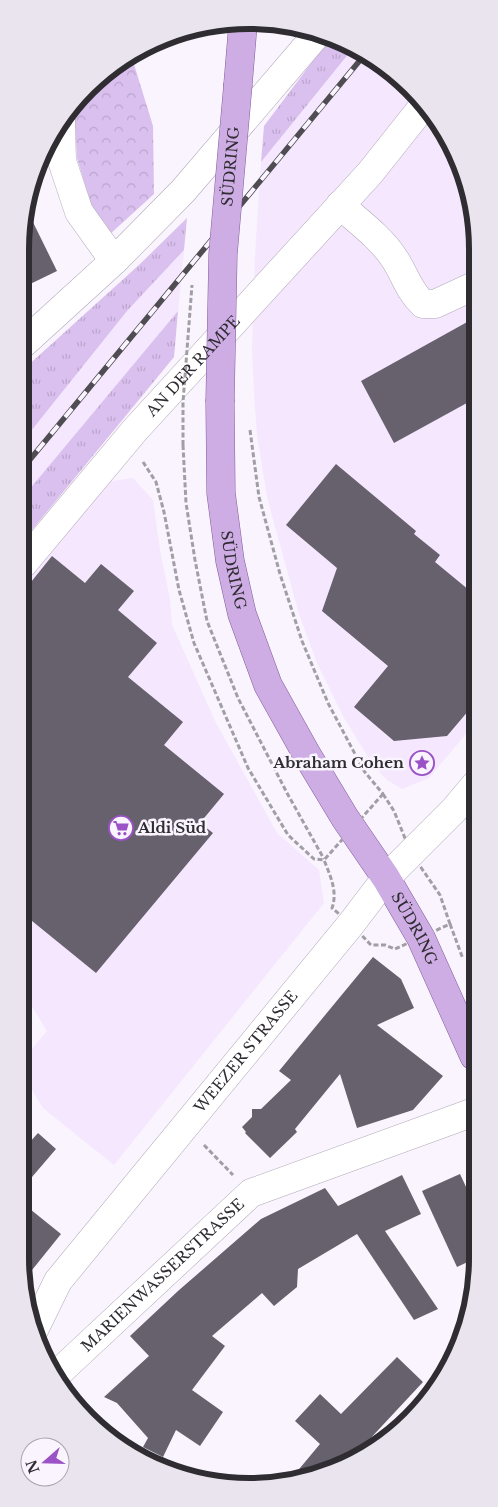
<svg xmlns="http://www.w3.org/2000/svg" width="498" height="1507" viewBox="0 0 498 1507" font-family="'Libre Baskerville',serif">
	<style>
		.built { fill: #f4e7fe }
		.grass { fill: url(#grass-tufts) }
		.forest { fill: url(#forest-crowns) }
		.building { fill: #67606d }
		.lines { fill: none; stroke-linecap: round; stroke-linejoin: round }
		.minor-casing { stroke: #b2a9b8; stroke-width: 29 }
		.major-casing { stroke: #825d9b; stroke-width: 29 }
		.path { stroke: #a29ea6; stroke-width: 3; stroke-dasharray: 5 2.5; stroke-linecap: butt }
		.minor { stroke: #fff; stroke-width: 28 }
		.major { stroke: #ceade5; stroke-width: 28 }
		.rail-casing { stroke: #4f4c52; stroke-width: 5.5 }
		.rail { stroke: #f9f4fd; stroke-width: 4; stroke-dasharray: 11; stroke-linecap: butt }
		.major-bridge-casing { stroke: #825d9b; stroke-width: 29; stroke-linecap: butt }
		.path-bridge { stroke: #a29ea6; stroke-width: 3; stroke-dasharray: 5 2.5; stroke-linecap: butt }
		.major-bridge { stroke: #ceade5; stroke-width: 28 }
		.labels { text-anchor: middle; stroke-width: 5; stroke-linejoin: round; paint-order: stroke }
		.street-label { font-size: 15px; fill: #2f2c32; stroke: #f9f4fd }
		.poi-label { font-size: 15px; font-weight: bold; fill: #2f2c32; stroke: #f9f4fd; text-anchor: end }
		.rim { fill: none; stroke: #2f2c32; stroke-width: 6 }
	</style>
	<defs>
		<pattern id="grass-tufts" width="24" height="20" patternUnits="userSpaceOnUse" patternTransform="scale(1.25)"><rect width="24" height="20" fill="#dac0ee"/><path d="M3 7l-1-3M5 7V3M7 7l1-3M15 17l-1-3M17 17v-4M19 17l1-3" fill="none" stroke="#bba5cd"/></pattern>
		<pattern id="forest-crowns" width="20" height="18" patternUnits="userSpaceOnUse" patternTransform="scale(1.25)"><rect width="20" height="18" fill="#dac0ee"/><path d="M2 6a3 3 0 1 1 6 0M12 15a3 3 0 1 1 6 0" fill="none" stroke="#bba5cd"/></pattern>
	</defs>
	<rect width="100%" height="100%" fill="#f9f4fd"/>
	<g class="built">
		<polygon points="354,47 363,51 411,87 455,148 476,219 475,723 429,778 402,789 387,780 373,765 344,718 317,663 299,614 267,497 257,435 254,393 252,350 255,256 261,162"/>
		<polygon points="184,250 178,311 23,497 23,441 127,311"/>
		<polygon points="133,478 153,500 160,550 170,599 172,625 216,723 277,833 319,870 324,903 114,1165 43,1108 21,1072 21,1062 47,1031 21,988 23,580 106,482"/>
	</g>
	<g class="grass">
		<polygon points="330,38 354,47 261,162 264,126"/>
		<polygon points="187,218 184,250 127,311 23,441 24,369 140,264"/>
		<polygon points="178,311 174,357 23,541 23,497"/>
	</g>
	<polygon class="forest" points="120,60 133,61 153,126 154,194 109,235 92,208 77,158 74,107"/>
	<g class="building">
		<polygon points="24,204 57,271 24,287"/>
		<polygon points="469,321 476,333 476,398 394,443 361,381"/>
		<polygon points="336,464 416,531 414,534 440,555 435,562 475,595 475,703 447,736 394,741 354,707 388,666 322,611 337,568 286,525"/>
		<polygon points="52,556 85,583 101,564 134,591 118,610 157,643 128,677 183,722 164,745 224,794 200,823 213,833 96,973 21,912 23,592"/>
		<polygon points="373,957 401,979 414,1008 377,1025 443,1076 413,1110 357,1128 340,1074 295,1129 297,1132 270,1158 245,1133 246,1132 242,1127 252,1117 252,1109 261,1109 291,1080 279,1071"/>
		<polygon points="38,1133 56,1149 20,1191 20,1153"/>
		<polygon points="460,1174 474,1204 474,1259 457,1267 422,1191"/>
		<polygon points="402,1175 421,1214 385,1231 438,1309 414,1320 357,1234 298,1269 297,1287 274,1306 262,1293 212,1336 225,1346 192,1390 223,1412 200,1446 176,1430 163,1457 143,1447 148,1438 117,1403 104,1397 149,1356 130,1336 178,1291 261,1219 325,1188 338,1206"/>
		<polygon points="20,1201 61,1234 24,1280 20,1258"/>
		<polygon points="397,1357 423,1382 353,1457 309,1479 290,1480 320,1444 295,1421 320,1394 341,1414"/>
	</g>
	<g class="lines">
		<defs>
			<g id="minor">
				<path d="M340 205C359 222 380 237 394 258 405 274 408 290 423 304H435L476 285"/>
				<polyline points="114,261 183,191 318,33"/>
				<polyline points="24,343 114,261 79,212 62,161 61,120"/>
				<path id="s1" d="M23 564 135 430 370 173 424 105"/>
				<path id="s2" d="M34 1330 58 1281 351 924 386 878 454 810 475 785"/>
				<path id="s3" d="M56 1375 251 1193 474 1112"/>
			</g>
			<g id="major">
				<polyline points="238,84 243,24"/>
				<path id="s4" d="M220 402 221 493 230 561 242 614 268 685 307 755 345 818 386 878 421 938 474 1056"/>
			</g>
		</defs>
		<use href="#minor" class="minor-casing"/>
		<use href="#major" class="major-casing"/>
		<g class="path">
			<polyline points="250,430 259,497 280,574 302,641 328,703 364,771 383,794"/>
			<polyline points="183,445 186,503 195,560 207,621 238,698 287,793 324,859"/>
			<polyline points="143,462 156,482 164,512 179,590 194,643 248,768 288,835 314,859 324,860"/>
			<path d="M383 794 394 811 411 853 440 895 450 924 395 949 385 945H371L351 924 332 908C338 892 330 875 324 860Z"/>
			<polyline points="450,924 463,959"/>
			<polyline points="204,1145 233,1175"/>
		</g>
		<use href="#minor" class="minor"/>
		<use href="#major" class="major"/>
		<defs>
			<polyline id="rail" points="23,468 366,53"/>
		</defs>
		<use href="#rail" class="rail-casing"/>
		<use href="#rail" class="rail"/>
		<defs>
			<g id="major-bridge">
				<path id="s5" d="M220 402 223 254 238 84"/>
			</g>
		</defs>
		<use href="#major-bridge" class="major-bridge-casing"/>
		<polyline class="path-bridge" points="183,445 183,402 192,285"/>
		<use href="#major-bridge" class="major-bridge"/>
	</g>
	<defs>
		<symbol id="sight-ring" viewBox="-11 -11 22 22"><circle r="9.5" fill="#f9f4fd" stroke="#9a52c6" stroke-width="1.5"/><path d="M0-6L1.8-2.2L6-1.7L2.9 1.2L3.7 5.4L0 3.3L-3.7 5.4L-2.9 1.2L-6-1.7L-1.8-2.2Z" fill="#9a52c6"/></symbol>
		<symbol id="supermarket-ring" viewBox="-11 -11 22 22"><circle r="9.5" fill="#f9f4fd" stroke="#9a52c6" stroke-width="1.5"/><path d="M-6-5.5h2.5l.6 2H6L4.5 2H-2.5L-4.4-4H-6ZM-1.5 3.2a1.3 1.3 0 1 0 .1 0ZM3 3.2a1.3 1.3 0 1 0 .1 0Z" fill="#9a52c6"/></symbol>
	</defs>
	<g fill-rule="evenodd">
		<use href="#sight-ring" x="408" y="749" width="28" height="28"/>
		<use href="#supermarket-ring" x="107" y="814" width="28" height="28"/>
	</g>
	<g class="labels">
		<g class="street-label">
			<text dy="5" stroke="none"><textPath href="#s5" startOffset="236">SÜDRING</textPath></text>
			<text dy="5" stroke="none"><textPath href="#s1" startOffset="261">AN DER RAMPE</textPath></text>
			<text dy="5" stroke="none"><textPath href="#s4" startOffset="169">SÜDRING</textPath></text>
			<text dy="5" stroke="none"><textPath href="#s4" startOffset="574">SÜDRING</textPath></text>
			<text dy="5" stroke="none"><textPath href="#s2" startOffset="351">WEEZER STRASSE</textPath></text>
			<text dy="5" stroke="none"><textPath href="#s3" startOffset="146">MARIENWASSERSTRASSE</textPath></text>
		</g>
		<g class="poi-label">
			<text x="404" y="768">Abraham Cohen</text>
			<text x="138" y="833" text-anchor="start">Aldi Süd</text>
		</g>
	</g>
	<path d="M0 0H498V1507H0ZM249 29H249A220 220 0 0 1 469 249V1258A220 220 0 0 1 249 1478H249A220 220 0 0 1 29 1258V249A220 220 0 0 1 249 29Z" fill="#e9e4ed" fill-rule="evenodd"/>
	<path class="rim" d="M249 29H249A220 220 0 0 1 469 249V1258A220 220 0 0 1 249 1478H249A220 220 0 0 1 29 1258V249A220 220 0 0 1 249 29Z"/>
	<g transform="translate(45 1462) rotate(250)"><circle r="24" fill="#f9f4fd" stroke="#a8a4ac"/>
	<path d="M0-4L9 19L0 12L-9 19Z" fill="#9a52c6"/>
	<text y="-8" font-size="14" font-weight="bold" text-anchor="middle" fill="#2f2c32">N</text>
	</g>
</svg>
